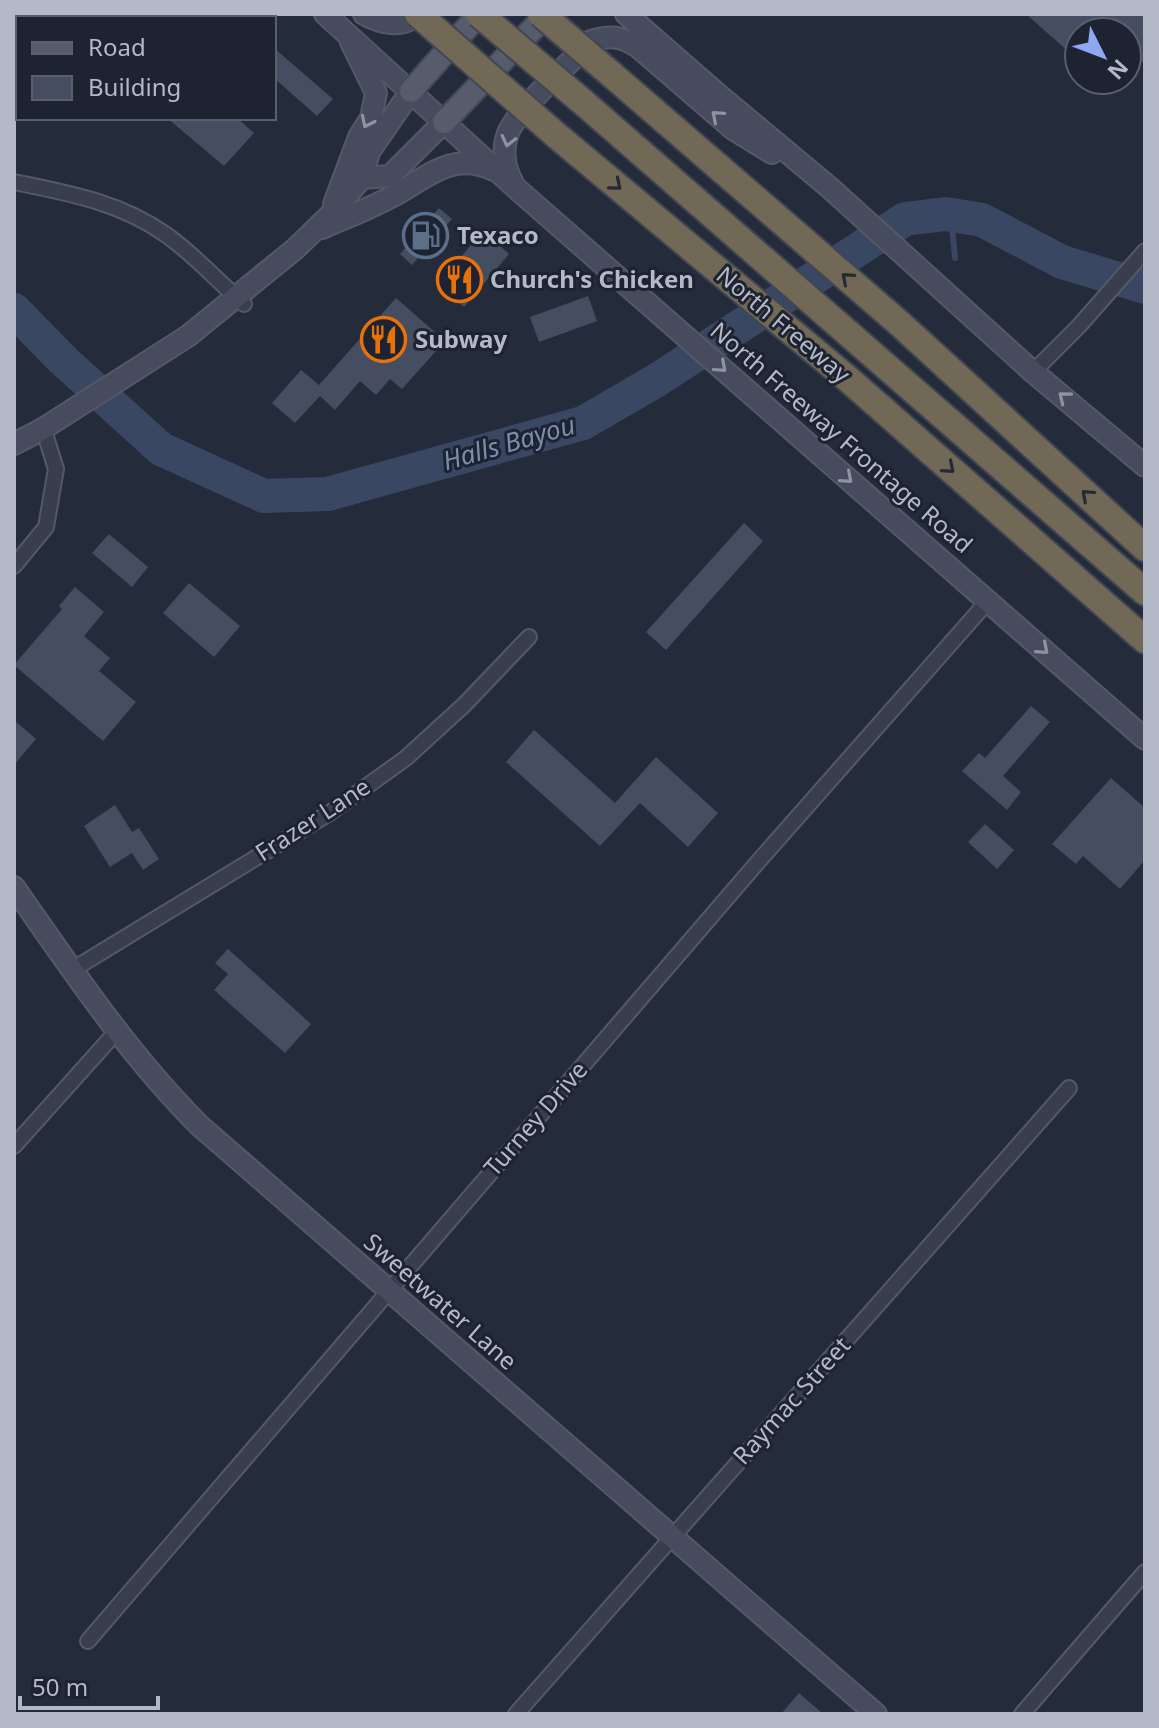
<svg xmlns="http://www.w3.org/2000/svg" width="1159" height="1728" viewBox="0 0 1159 1728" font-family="'Noto Sans',sans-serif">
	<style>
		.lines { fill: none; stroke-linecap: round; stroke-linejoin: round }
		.stream { stroke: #3a4763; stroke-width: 6 }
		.river { stroke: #3a4763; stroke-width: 34 }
		.building { fill: #454e60 }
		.street-casing { stroke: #535966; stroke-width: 18 }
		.secondary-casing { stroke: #535966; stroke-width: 24 }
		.primary-casing { stroke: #414754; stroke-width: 26 }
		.highway-casing { stroke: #404653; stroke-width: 30 }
		.street { stroke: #383e4b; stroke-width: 14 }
		.secondary { stroke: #464c5e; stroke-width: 20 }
		.primary { stroke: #565c6b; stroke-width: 22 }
		.highway { stroke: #716955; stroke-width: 26 }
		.highway-bridge-casing { stroke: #404653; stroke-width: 30; stroke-linecap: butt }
		.highway-bridge { stroke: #716955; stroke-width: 26 }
		.oneway { stroke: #8d93a2 }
		.oneway2 { stroke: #252a34 }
		.labels { text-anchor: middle; stroke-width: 6; stroke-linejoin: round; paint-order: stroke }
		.poi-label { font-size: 24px; font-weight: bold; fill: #b3b9c7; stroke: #1d2330; text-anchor: start }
		.street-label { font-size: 24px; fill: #b3b9c7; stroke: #1d2330 }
		.water-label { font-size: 26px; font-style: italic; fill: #7c8cad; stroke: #1d2330 }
	</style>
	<rect width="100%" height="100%" fill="#242b3b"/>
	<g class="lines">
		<polyline class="stream" points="951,215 955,258"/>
		<polyline class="river" points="14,310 63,360 161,449 264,496 328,494 583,423 657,380 905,219 946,214 982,220 1062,262 1145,287"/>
	</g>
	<g class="building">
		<polygon points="1026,14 1145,14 1145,59 1127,79 1127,32 1079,32 1079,61"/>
		<polygon points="274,48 333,99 317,116 274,78"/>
		<polygon points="167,118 237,118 254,133 224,166"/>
		<polygon points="439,208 452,219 412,265 400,254"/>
		<polygon points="483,231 509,254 464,307 437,285"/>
		<polygon points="588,296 597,321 539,342 530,317"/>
		<polygon points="396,298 445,341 402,389 390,379 376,395 360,381 335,410 320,396 295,423 272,403 301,370 319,385"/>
		<polygon points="744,523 763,541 666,650 646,632"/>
		<polygon points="109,534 148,567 132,587 92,553"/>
		<polygon points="189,583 240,626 214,657 163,613"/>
		<polygon points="75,587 104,612 84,636 110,658 99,671 136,702 103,741 14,665 62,609 59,606"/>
		<polygon points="1031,706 1050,722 1003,776 1021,792 1007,810 962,771 979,753 985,758"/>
		<polygon points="14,720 36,739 14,765"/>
		<polygon points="534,730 615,803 656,757 718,813 688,847 640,803 600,846 506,762"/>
		<polygon points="1111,778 1145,808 1145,860 1120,889 1083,856 1076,864 1052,844"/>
		<polygon points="115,805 132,832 139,828 159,859 143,870 132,853 110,867 84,826"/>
		<polygon points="985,824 1014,850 997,869 968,842"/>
		<polygon points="228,949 311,1024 285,1053 214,990 228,974 215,963"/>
		<polygon points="799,1693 823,1714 781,1714"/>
	</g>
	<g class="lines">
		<defs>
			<g id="street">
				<path d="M14 182C68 193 119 202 165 234 194 254 217 281 244 304"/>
				<polyline points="1033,372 1079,326 1145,251"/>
				<polyline points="14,566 46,527 56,469 46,437 41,430"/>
				<polyline points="72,970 331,812 406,758 464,705 529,637"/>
				<polyline points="14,1146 117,1031"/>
				<polyline points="88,1641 757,863 988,601"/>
				<polyline points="516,1714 1069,1088"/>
				<polyline points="1022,1714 1145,1572"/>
			</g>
			<g id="secondary">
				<polyline points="325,14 517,189 1145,739"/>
				<path d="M364 14C379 23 404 29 416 14"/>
				<polyline points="626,14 721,97 830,188 1033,372 1145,466"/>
				<polyline points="362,178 390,176 444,122"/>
				<path d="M512 181C504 167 502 149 508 133 517 110 571 62 591 41 610 35 621 36 638 47L733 129 772 153"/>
				<polyline points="334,204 359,137 371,118 376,93 351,42"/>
				<path d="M322 228C345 218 369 209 391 197 426 179 451 150 494 170"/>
				<polyline points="14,444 41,430 188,336 295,249 329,216 362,178 369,152 411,91"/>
				<path d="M14 887C72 970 128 1054 200 1126L876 1714"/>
			</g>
			<g id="primary">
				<polyline points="411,91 479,14"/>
				<polyline points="444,122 547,14"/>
			</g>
			<g id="highway">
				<polyline points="611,74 899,323 1145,548"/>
				<polyline points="584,103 1145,592"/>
				<polyline points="556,135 848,379 1145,640"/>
			</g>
		</defs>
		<use href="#street" class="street-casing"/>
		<use href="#secondary" class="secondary-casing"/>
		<use href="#primary" class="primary-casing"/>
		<use href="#highway" class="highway-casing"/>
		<use href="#street" class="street"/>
		<use href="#secondary" class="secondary"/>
		<use href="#primary" class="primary"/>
		<use href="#highway" class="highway"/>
		<defs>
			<g id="highway-bridge">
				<polyline points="418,14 556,135"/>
				<polyline points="479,14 584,103"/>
				<polyline points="541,14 611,74"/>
			</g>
		</defs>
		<use href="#highway-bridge" class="highway-bridge-casing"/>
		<use href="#highway-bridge" class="highway-bridge"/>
	</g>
	<defs><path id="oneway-chevron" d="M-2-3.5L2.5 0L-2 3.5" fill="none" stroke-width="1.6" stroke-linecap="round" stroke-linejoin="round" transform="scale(2)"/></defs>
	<g class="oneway">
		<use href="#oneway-chevron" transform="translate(717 116) rotate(-139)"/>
		<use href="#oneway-chevron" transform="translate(367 122) rotate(116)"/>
		<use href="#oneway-chevron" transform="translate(508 141) rotate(104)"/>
		<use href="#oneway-chevron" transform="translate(721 367) rotate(42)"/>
		<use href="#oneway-chevron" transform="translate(1064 397) rotate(-141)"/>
		<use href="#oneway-chevron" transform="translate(847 478) rotate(41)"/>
		<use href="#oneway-chevron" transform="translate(1043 649) rotate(41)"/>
	</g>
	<g class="oneway2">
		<use href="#oneway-chevron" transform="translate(616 185) rotate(40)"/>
		<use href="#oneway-chevron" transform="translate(847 278) rotate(-139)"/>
		<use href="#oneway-chevron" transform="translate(949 468) rotate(41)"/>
		<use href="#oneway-chevron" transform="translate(1087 495) rotate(-138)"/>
	</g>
	<defs>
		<symbol id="fuel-ring" viewBox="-11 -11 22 22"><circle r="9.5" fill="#1d2330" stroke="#5c6f8a" stroke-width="1.5"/><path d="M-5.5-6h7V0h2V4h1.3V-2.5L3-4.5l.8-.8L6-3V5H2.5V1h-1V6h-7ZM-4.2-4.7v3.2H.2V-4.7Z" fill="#5c6f8a"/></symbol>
		<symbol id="restaurant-ring" viewBox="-11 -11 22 22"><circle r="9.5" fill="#1d2330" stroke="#e8710a" stroke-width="1.5"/><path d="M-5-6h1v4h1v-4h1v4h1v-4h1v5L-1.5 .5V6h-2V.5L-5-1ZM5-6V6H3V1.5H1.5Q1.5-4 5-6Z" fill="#e8710a"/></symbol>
	</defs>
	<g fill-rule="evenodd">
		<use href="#fuel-ring" x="400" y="210" width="51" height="51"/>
		<use href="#restaurant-ring" x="434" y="254" width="51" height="51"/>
		<use href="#restaurant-ring" x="358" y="314" width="51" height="51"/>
	</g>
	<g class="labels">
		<g class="poi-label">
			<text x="457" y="244">Texaco</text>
			<text x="490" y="288">Church's Chicken</text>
			<text x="415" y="348">Subway</text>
		</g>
		<g class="street-label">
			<text transform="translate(783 325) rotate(40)" y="8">North Freeway</text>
			<text transform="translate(841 438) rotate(41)" y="8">North Freeway Frontage Road</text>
			<text transform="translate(313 820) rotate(-33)" y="8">Frazer Lane</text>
			<text transform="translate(536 1119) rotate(-49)" y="8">Turney Drive</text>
			<text transform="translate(440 1302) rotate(41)" y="8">Sweetwater Lane</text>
			<text transform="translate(792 1401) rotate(-48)" y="8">Raymac Street</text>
		</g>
		<g class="water-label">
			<text transform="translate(509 443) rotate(-16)" y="9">Halls Bayou</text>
		</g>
	</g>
	<rect width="1159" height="1728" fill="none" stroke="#b3b9c7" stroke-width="32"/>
	<rect x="16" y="16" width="260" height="104" fill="#1d2330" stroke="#595f6c" stroke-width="2"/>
	<rect x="32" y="42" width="40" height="12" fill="#565c6b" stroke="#595f6c" stroke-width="2"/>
	<text x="88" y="56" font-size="24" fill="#b3b9c7">Road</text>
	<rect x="32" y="76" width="40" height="24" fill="#454e60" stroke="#595f6c" stroke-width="2"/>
	<text x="88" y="96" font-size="24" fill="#b3b9c7">Building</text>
	<g transform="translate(1103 56) rotate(132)"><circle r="38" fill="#1d2330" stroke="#595f6c" stroke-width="2"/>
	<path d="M0-6L14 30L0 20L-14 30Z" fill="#8ca8f3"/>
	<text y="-12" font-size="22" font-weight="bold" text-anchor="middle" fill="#b3b9c7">N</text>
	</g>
	<path d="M20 1696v12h138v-12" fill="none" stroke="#b3b9c7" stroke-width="4"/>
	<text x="32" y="1696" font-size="24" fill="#b3b9c7" stroke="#1d2330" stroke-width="6" paint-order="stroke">50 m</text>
</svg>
